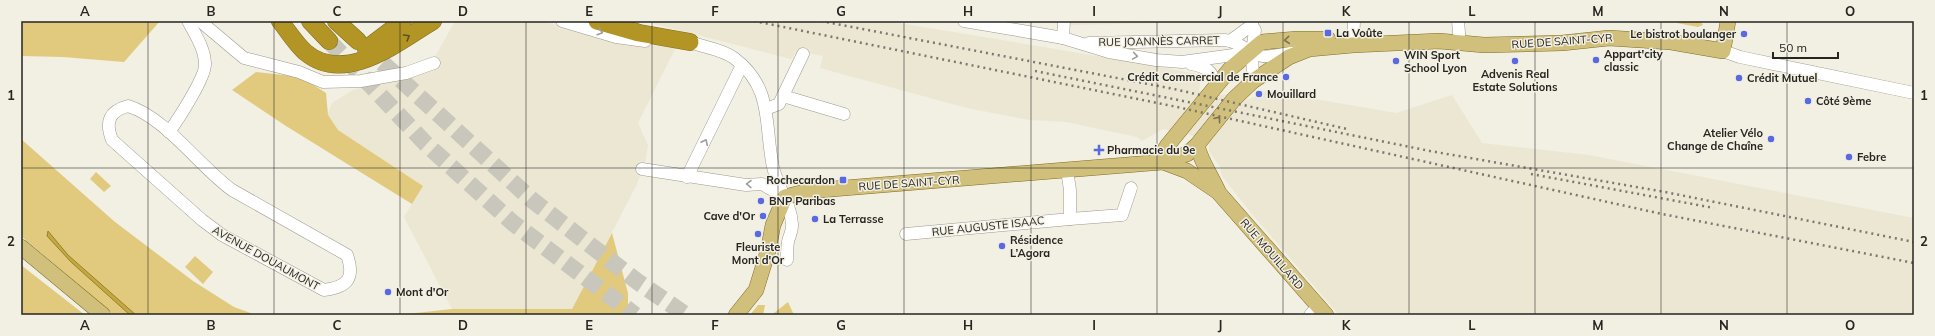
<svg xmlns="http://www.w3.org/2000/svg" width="1935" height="336" viewBox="0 0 1935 336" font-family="Mulish,sans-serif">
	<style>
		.built { fill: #ece7d3 }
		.green { fill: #e1ca7d }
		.water { fill: #c5a83c; stroke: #958134 }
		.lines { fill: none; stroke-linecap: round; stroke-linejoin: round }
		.highway-tunnel { stroke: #c9c7bc; stroke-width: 17; stroke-dasharray: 17 8; stroke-linecap: butt }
		.minor-casing { stroke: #9d998e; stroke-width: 13 }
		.major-casing { stroke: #816e23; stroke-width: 16 }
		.highway-casing { stroke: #816e23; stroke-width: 18 }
		.minor { stroke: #fff; stroke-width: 12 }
		.major { stroke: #d1bf7c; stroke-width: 15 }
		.highway { stroke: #b29524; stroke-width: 17 }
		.rail { stroke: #7a7870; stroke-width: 2.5; stroke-dasharray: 2 4; stroke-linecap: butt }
		.oneway { stroke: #9d9d9b }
		.oneway2 { stroke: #5e5222 }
		.oneway3 { stroke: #7c724e }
		.grid { fill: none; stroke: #262520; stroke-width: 1; stroke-opacity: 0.55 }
		.poi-dot { fill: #5969e0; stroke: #f2efe3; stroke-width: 1.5 }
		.labels { text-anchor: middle; stroke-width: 3; stroke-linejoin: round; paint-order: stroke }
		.poi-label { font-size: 11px; font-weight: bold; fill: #262520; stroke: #f2efe3; text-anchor: start }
		.street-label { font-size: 11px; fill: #262520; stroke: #f2efe3 }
		.neatline { fill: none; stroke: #262520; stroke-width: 1.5 }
		.grid-label { font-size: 13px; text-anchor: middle; font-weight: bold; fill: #262520 }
	</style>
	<rect width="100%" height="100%" fill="#f2efe3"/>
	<g class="built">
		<polygon points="455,21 542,21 628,44 676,47 638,123 648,145 645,163 636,186 572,309 452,309 404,217 423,186 338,130 327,115 332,103 353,90 405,78 432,57 435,57"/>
		<polygon points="643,21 887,21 1139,63 1201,75 1199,91 1222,95 1229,94 1238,101 1243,102 1256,96 1261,96 1261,92 1268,91 1396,113 1452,95 1482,143 1589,155 1914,218 1914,315 1339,315 1251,213 1222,176 1220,167 1209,151 1209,143 1188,134 1163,129 1142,141 1137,137 1066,122 1029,120 967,108 820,68 823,56 797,51 791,59"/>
		<polygon points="1050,21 1246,21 1071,25"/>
	</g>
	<g class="green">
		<polygon points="21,21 160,21 124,62 63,57 21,56"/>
		<polygon points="1680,21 1700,21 1703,25 1698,27 1677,23"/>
		<polygon points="256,72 301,77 326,93 328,115 338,130 423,186 412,204 286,126 232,90"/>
		<polygon points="21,139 115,222 193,281 234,307 256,315 114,315 21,236"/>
		<polygon points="96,172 111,186 104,192 90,179"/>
		<polygon points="612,233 628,293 628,315 398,315 452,309 572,309"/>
		<polygon points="195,256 213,272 203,284 185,267"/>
		<polygon points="21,265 85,315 21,315"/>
		<polygon points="788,302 794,315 774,315 774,313"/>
		<polygon points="758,305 765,305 763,315 750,315"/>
	</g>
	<polygon class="water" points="48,231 68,255 136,315 130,315 71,262 47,236"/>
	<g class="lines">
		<g class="highway-tunnel">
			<polyline points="329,41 426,144 513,223 635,315"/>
			<polyline points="364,46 532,200 638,282 686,315"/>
		</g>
		<defs>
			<g id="minor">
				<polyline points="200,21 244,58 299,72 323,82 361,81 406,73 434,63"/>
				<polyline points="562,21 616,37 645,41"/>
				<polyline points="964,21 1063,38 1109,52 1156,60 1182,62 1248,53"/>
				<polyline points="1252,21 1252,25 1255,30 1252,52 1253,81"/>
				<polyline points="1458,21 1460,44"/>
				<polyline points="1063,38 1064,21"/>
				<path d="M684 39C700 48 719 47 734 58 774 88 764 125 773 167 777 186 791 204 792 224 793 230 789 236 788 242 787 248 787 254 787 260"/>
				<polyline points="1230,41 1252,25"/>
				<path d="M1089 43 1225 40C1238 41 1249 53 1262 56 1271 58 1286 53 1296 52"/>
				<polyline points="1353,45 1354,21"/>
				<polyline points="1723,51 1740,57 1914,93"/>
				<path d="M1191 64C1206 67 1212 70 1216 85"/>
				<polyline points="783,96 844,114"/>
				<path d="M128 106C165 117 200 167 232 190L347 255C355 278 348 287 324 290L222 235 202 220 112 140C105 122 109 111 128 106Z"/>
				<polyline points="766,109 779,104 803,54"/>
				<path d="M169 132C177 121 206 77 205 64 205 49 195 34 188 21"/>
				<polyline points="642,169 746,185 762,184 785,197"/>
				<polyline points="687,177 742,65"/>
				<polyline points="1070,219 1122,215 1131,188"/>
				<polyline points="906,234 1070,219 1070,190 1067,170"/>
				<polyline points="1310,315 1318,306"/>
			</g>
			<g id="major">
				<path d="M1197 145C1201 162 1211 175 1218 191"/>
				<polyline points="1163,162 1161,156 1167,146 1230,69 1262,42 1297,39 1328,39"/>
				<polyline points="1163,162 1187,171 1218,192 1326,315"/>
				<polyline points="21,247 103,315"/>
				<polyline points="736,315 756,290 768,251 773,225 785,197 804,192 832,189 1163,162 1187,154 1197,145 1234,99 1253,81 1289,57 1309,49 1353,45 1439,41 1484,45 1562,43 1609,38 1671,42 1723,51 1728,21"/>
			</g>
			<g id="highway">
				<path d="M280 21C288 31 295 43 305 52 345 86 398 42 433 21"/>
				<polyline points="310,21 329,41"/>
				<polyline points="336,21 358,41"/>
				<polyline points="597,21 639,33 690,42"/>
				<polyline points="366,49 403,21"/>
			</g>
		</defs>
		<use href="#minor" class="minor-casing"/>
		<use href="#major" class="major-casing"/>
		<use href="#highway" class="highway-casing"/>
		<use href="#minor" class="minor"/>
		<use href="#major" class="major"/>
		<use href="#highway" class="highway"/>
		<g class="rail">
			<polyline points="754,21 1177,107 1662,214 1914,263"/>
			<polyline points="821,21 1174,89 1347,129"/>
			<polyline points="1035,71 1430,151 1665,192 1914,242"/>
			<polyline points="1531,174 1714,208"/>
		</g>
	</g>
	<defs><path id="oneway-chevron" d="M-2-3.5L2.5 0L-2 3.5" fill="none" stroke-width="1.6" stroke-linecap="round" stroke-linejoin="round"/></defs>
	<g class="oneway">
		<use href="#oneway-chevron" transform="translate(600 32) rotate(16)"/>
		<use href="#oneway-chevron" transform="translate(1135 56) rotate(9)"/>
		<use href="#oneway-chevron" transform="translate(705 142) rotate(-64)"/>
		<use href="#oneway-chevron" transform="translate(749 184) rotate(-179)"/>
	</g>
	<use class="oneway2" href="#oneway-chevron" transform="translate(407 37) rotate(-31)"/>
	<g class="oneway3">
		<use href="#oneway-chevron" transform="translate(1287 40) rotate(175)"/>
		<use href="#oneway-chevron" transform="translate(1218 119) rotate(-52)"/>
	</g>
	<path class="grid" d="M148 21V315M274 21V315M400 21V315M526 21V315M652 21V315M778 21V315M904 21V315M1031 21V315M1157 21V315M1283 21V315M1409 21V315M1535 21V315M1661 21V315M1787 21V315M21 168H1914"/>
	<g class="poi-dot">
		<rect x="1324" y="29" width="8" height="8" rx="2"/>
		<circle cx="1744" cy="34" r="4"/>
		<circle cx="1596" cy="60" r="4"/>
		<circle cx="1396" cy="61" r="4"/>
		<circle cx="1515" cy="61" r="4"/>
		<circle cx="1286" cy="77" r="4"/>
		<circle cx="1739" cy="78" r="4"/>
		<circle cx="1259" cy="94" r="4"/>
		<circle cx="1808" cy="101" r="4"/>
		<circle cx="1771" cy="139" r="4"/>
		<path d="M1097 144h4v4h4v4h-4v4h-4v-4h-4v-4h4z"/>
		<circle cx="1849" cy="157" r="4"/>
		<rect x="839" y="176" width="8" height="8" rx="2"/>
		<circle cx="761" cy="201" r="4"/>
		<circle cx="763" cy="216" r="4"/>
		<circle cx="815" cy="219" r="4"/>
		<circle cx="758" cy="234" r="4"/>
		<circle cx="1002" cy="246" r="4"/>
		<circle cx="388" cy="292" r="4"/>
	</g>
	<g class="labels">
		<g class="poi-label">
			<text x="1336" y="37">La Voûte</text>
			<text x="1736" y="38" text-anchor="end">Le bistrot boulanger</text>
			<text x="1604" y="58">Appart'city<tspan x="1604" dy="13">classic</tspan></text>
			<text x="1404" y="59">WIN Sport<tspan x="1404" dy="13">School Lyon</tspan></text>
			<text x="1515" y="78" text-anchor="middle">Advenis Real<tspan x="1515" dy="13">Estate Solutions</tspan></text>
			<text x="1278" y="81" text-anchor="end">Crédit Commercial de France</text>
			<text x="1747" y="82">Crédit Mutuel</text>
			<text x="1267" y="98">Mouillard</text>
			<text x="1816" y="105">Côté 9ème</text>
			<text x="1763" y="137" text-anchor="end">Atelier Vélo<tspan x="1763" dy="13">Change de Chaîne</tspan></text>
			<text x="1107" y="154">Pharmacie du 9e</text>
			<text x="1857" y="161">Febre</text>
			<text x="835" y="184" text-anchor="end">Rochecardon</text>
			<text x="769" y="205">BNP Paribas</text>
			<text x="755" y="220" text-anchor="end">Cave d'Or</text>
			<text x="823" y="223">La Terrasse</text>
			<text x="1010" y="244">Résidence<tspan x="1010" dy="13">L’Agora</tspan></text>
			<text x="758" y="251" text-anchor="middle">Fleuriste<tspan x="758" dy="13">Mont d'Or</tspan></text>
			<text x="396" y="296">Mont d'Or</text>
		</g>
		<g class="street-label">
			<text transform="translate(1159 41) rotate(-1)" y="4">RUE JOANNÈS CARRET</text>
			<text transform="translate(1562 41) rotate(-4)" y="4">RUE DE SAINT-CYR</text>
			<text transform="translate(909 183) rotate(-4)" y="4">RUE DE SAINT-CYR</text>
			<text transform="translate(988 226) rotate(-6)" y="4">RUE AUGUSTE ISAAC</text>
			<text transform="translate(1272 254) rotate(49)" y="4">RUE MOUILLARD</text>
			<text transform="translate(266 258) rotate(29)" y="4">AVENUE DOUAUMONT</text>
		</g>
	</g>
	<rect width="1935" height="336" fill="none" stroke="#f2efe3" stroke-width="44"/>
	<path d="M1773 52v6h65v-6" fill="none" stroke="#262520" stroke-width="2"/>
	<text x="1779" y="52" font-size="12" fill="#262520" stroke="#f2efe3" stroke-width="3" paint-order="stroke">50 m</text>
	<rect x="22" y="22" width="1891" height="292" class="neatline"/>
	<g class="grid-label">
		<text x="85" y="16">A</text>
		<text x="211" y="16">B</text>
		<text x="337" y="16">C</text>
		<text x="463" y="16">D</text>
		<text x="589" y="16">E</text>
		<text x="715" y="16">F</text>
		<text x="841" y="16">G</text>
		<text x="968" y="16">H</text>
		<text x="1094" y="16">I</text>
		<text x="1220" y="16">J</text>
		<text x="1346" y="16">K</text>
		<text x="1472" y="16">L</text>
		<text x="1598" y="16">M</text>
		<text x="1724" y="16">N</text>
		<text x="1850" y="16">O</text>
		<text x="11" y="100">1</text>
		<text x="1924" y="100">1</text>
		<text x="11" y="246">2</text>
		<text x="1924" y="246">2</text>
		<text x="85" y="330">A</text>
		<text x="211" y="330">B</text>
		<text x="337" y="330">C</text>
		<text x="463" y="330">D</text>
		<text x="589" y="330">E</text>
		<text x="715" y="330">F</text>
		<text x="841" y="330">G</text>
		<text x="968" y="330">H</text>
		<text x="1094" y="330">I</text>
		<text x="1220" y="330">J</text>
		<text x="1346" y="330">K</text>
		<text x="1472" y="330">L</text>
		<text x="1598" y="330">M</text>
		<text x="1724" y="330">N</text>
		<text x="1850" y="330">O</text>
	</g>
</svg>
